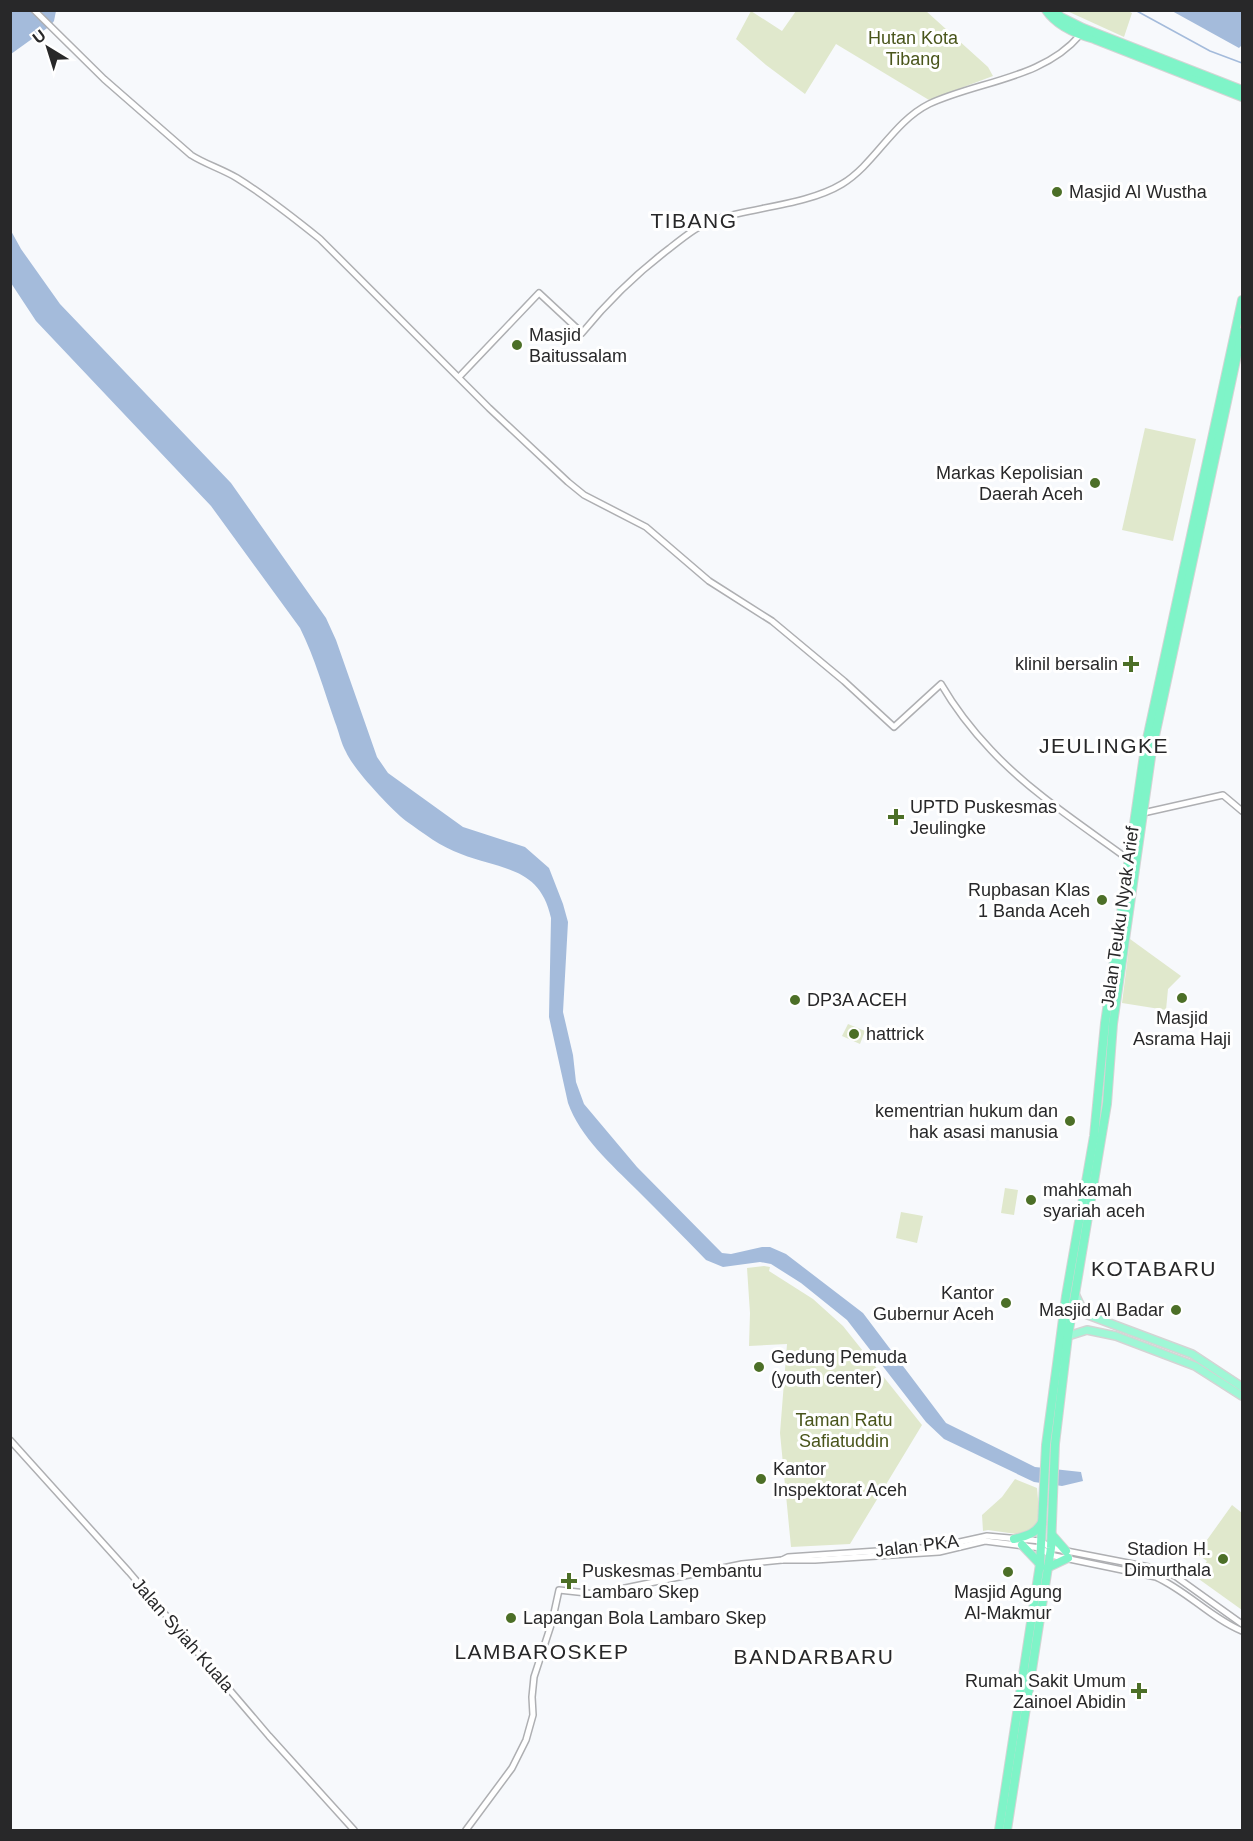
<svg xmlns="http://www.w3.org/2000/svg" width="1253" height="1841" viewBox="0 0 1253 1841" font-family="Arial,sans-serif">
	<style>
		.green { fill: #e0e8cc }
		.water { fill: #a4bbdb }
		.lines { fill: none; stroke-linecap: round; stroke-linejoin: round }
		.stream { stroke: #a4bbdb; stroke-width: 1.5 }
		.tertiary-casing { stroke: #aeafb2; stroke-width: 8 }
		.primary-casing { stroke: #d4d4d4; stroke-width: 10 }
		.trunk-casing { stroke: #d4d4d4; stroke-width: 10 }
		.tertiary { stroke: #fff; stroke-width: 5 }
		.primary { stroke: #9ff7d6; stroke-width: 7 }
		.trunk { stroke: #7ff4c8; stroke-width: 8 }
		.poi-dot { fill: #4c6f27; stroke: #fff; stroke-width: 2 }
		.labels { text-anchor: middle; stroke-width: 6; stroke-linejoin: round; paint-order: stroke }
		.park-label { font-size: 18px; fill: #49551b; stroke: #fff }
		.poi-label { font-size: 18px; fill: #282829; stroke: #fff; text-anchor: start }
		.street-label { font-size: 18px; fill: #282829; stroke: #fff }
		.quarter-label { font-size: 21px; letter-spacing: 1.5px; fill: #282829; stroke: #fff }
	</style>
	<rect width="100%" height="100%" fill="#f7f9fc"/>
	<g class="green">
		<polygon points="1126,10 1132,13 1124,37 1067,11"/>
		<polygon points="751,11 782,31 796,11 926,11 988,67 993,76 929,100 836,44 805,94 766,65 736,39"/>
		<polygon points="1145,428 1196,439 1173,541 1122,530"/>
		<polygon points="1130,939 1181,976 1168,989 1166,1010 1122,1003"/>
		<polygon points="848,1024 865,1031 860,1044 842,1036"/>
		<polygon points="1005,1188 1018,1190 1014,1215 1001,1213"/>
		<polygon points="901,1212 923,1216 917,1243 896,1238"/>
		<polygon points="764,1266 770,1267 769,1271 813,1299 843,1326 922,1425 850,1544 791,1547 780,1433 787,1344 749,1346 750,1313 747,1268"/>
		<polygon points="1015,1479 1037,1488 1040,1521 1038,1528 1023,1535 988,1530 983,1531 982,1515 1002,1497"/>
		<polygon points="1232,1505 1242,1513 1242,1610 1196,1577 1207,1561 1197,1554"/>
	</g>
	<g class="water">
		<polygon points="11,11 56,11 54,21 50,26 11,54"/>
		<polygon points="1172,11 1242,11 1242,45 1239,48"/>
		<path d="M10 229 21 249 60 304 231 483 326 618 336 640 377 757 388 773 463 827 525 847 549 868 563 904 568 922 563 1012 573 1055 576 1082 584 1104 637 1167 722 1253 731 1254 762 1247H770L786 1254 863 1313 946 1423 1035 1467 1081 1472 1083 1481 1062 1486 1034 1482 944 1439 926 1422 847 1320 801 1283 771 1264 760 1262 723 1267 706 1260C683 1236 660 1213 637 1190 612 1165 580 1137 568 1103L549 1017 551 918C540 866 501 870 461 854 441 847 423 833 406 821 390 808 354 770 346 752 341 743 339 732 335 722 324 691 315 658 300 628L211 506 36 321 11 283Z"/>
	</g>
	<g class="lines">
		<polyline class="stream" points="1135,10 1210,51 1242,63"/>
		<defs>
			<g id="tertiary">
				<path d="M34 10 104 79 191 155C205 164 222 169 237 178 266 196 294 218 320 239L489 408 568 482 584 495 646 527 709 581 772 621 844 681 894 727 941 684C955 708 972 730 991 750 1029 791 1083 826 1128 859"/>
				<path d="M459 377 539 293 582 333C608 301 637 273 670 248 685 236 701 223 720 218 758 207 809 204 842 184 875 164 893 122 929 104 978 81 1043 79 1080 35"/>
				<polyline points="1143,813 1223,795 1242,811"/>
				<polyline points="10,1440 129,1572 269,1736 354,1830"/>
				<path d="M782 1560H815L939 1552 985 1541 1041 1548 1050 1555 1156 1577C1187 1591 1211 1618 1242 1631"/>
				<polyline points="466,1830 512,1768 526,1740 533,1715 532,1697 534,1677 552,1622 559,1590 596,1594 742,1564 782,1560 788,1557 937,1547 987,1536 1041,1541 1051,1548 1159,1569 1175,1576 1242,1624"/>
			</g>
			<g id="primary">
				<polyline points="1075,1294 1083,1311 1088,1315 1192,1354 1242,1387"/>
				<polyline points="1068,1336 1087,1330 1116,1336 1195,1366 1242,1396"/>
			</g>
			<g id="trunk">
				<path d="M1046 10C1056 25 1076 34 1094 39L1242 97"/>
				<polyline points="1053,10 1061,17 1083,28 1242,90"/>
				<polyline points="1052,1535 1066,1551"/>
				<path d="M1014 1539C1026 1536 1036 1534 1042 1522"/>
				<polyline points="1022,1545 1040,1564"/>
				<polyline points="1047,1568 1068,1558"/>
				<polyline points="999,1830 1040,1564 1046,1445 1057,1364 1066,1296 1094,1136 1105,1023 1145,748 1242,300"/>
				<polyline points="1007,1830 1051,1548 1055,1444 1068,1336 1107,1104 1113,1024 1152,750 1242,332"/>
			</g>
		</defs>
		<use href="#tertiary" class="tertiary-casing"/>
		<use href="#primary" class="primary-casing"/>
		<use href="#trunk" class="trunk-casing"/>
		<use href="#tertiary" class="tertiary"/>
		<use href="#primary" class="primary"/>
		<use href="#trunk" class="trunk"/>
	</g>
	<g class="poi-dot">
		<circle cx="1057" cy="192" r="6"/>
		<circle cx="517" cy="345" r="6"/>
		<circle cx="1095" cy="483" r="6"/>
		<path d="M1128 655h6v6h6v6h-6v6h-6v-6h-6v-6h6z"/>
		<path d="M893 808h6v6h6v6h-6v6h-6v-6h-6v-6h6z"/>
		<circle cx="1102" cy="900" r="6"/>
		<circle cx="1182" cy="998" r="6"/>
		<circle cx="795" cy="1000" r="6"/>
		<circle cx="854" cy="1034" r="6"/>
		<circle cx="1070" cy="1121" r="6"/>
		<circle cx="1031" cy="1200" r="6"/>
		<circle cx="1006" cy="1303" r="6"/>
		<circle cx="1176" cy="1310" r="6"/>
		<circle cx="759" cy="1367" r="6"/>
		<circle cx="761" cy="1479" r="6"/>
		<circle cx="1223" cy="1559" r="6"/>
		<circle cx="1008" cy="1572" r="6"/>
		<path d="M566 1572h6v6h6v6h-6v6h-6v-6h-6v-6h6z"/>
		<circle cx="511" cy="1618" r="6"/>
		<path d="M1136 1682h6v6h6v6h-6v6h-6v-6h-6v-6h6z"/>
	</g>
	<g class="labels">
		<g class="park-label">
			<text x="913" y="44">Hutan Kota<tspan x="913" dy="21">Tibang</tspan></text>
			<text x="844" y="1426">Taman Ratu<tspan x="844" dy="21">Safiatuddin</tspan></text>
		</g>
		<g class="poi-label">
			<text x="1069" y="198">Masjid Al Wustha</text>
			<text x="529" y="341">Masjid<tspan x="529" dy="21">Baitussalam</tspan></text>
			<text x="1083" y="479" text-anchor="end">Markas Kepolisian<tspan x="1083" dy="21">Daerah Aceh</tspan></text>
			<text x="1118" y="670" text-anchor="end">klinil bersalin</text>
			<text x="910" y="813">UPTD Puskesmas<tspan x="910" dy="21">Jeulingke</tspan></text>
			<text x="1090" y="896" text-anchor="end">Rupbasan Klas<tspan x="1090" dy="21">1 Banda Aceh</tspan></text>
			<text x="807" y="1006">DP3A ACEH</text>
			<text x="1182" y="1024" text-anchor="middle">Masjid<tspan x="1182" dy="21">Asrama Haji</tspan></text>
			<text x="866" y="1040">hattrick</text>
			<text x="1058" y="1117" text-anchor="end">kementrian hukum dan<tspan x="1058" dy="21">hak asasi manusia</tspan></text>
			<text x="1043" y="1196">mahkamah<tspan x="1043" dy="21">syariah aceh</tspan></text>
			<text x="994" y="1299" text-anchor="end">Kantor<tspan x="994" dy="21">Gubernur Aceh</tspan></text>
			<text x="1164" y="1316" text-anchor="end">Masjid Al Badar</text>
			<text x="771" y="1363">Gedung Pemuda<tspan x="771" dy="21">(youth center)</tspan></text>
			<text x="773" y="1475">Kantor<tspan x="773" dy="21">Inspektorat Aceh</tspan></text>
			<text x="1211" y="1555" text-anchor="end">Stadion H.<tspan x="1211" dy="21">Dimurthala</tspan></text>
			<text x="582" y="1577">Puskesmas Pembantu<tspan x="582" dy="21">Lambaro Skep</tspan></text>
			<text x="1008" y="1598" text-anchor="middle">Masjid Agung<tspan x="1008" dy="21">Al-Makmur</tspan></text>
			<text x="523" y="1624">Lapangan Bola Lambaro Skep</text>
			<text x="1126" y="1687" text-anchor="end">Rumah Sakit Umum<tspan x="1126" dy="21">Zainoel Abidin</tspan></text>
		</g>
		<g class="street-label">
			<text transform="translate(1120 917) rotate(-82)" y="6">Jalan Teuku Nyak Arief</text>
			<text transform="translate(917 1546) rotate(-7)" y="6">Jalan PKA</text>
			<text transform="translate(183 1635) rotate(49)" y="6">Jalan Syiah Kuala</text>
		</g>
		<g class="quarter-label">
			<text x="694" y="228">TIBANG</text>
			<text x="1104" y="753">JEULINGKE</text>
			<text x="1154" y="1276">KOTABARU</text>
			<text x="542" y="1659">LAMBAROSKEP</text>
			<text x="814" y="1664">BANDARBARU</text>
		</g>
	</g>
	<rect width="1253" height="1841" fill="none" stroke="#282829" stroke-width="24"/>
	<g transform="translate(48 48) rotate(322)" stroke="#ffffff" stroke-width="4.5" paint-order="stroke">
	<path d="M0-4.5L10 22L0 15L-10 22Z" fill="#282829"/>
	<text y="-9" font-size="16" font-weight="bold" text-anchor="middle" fill="#282829">U</text>
	</g>
</svg>
